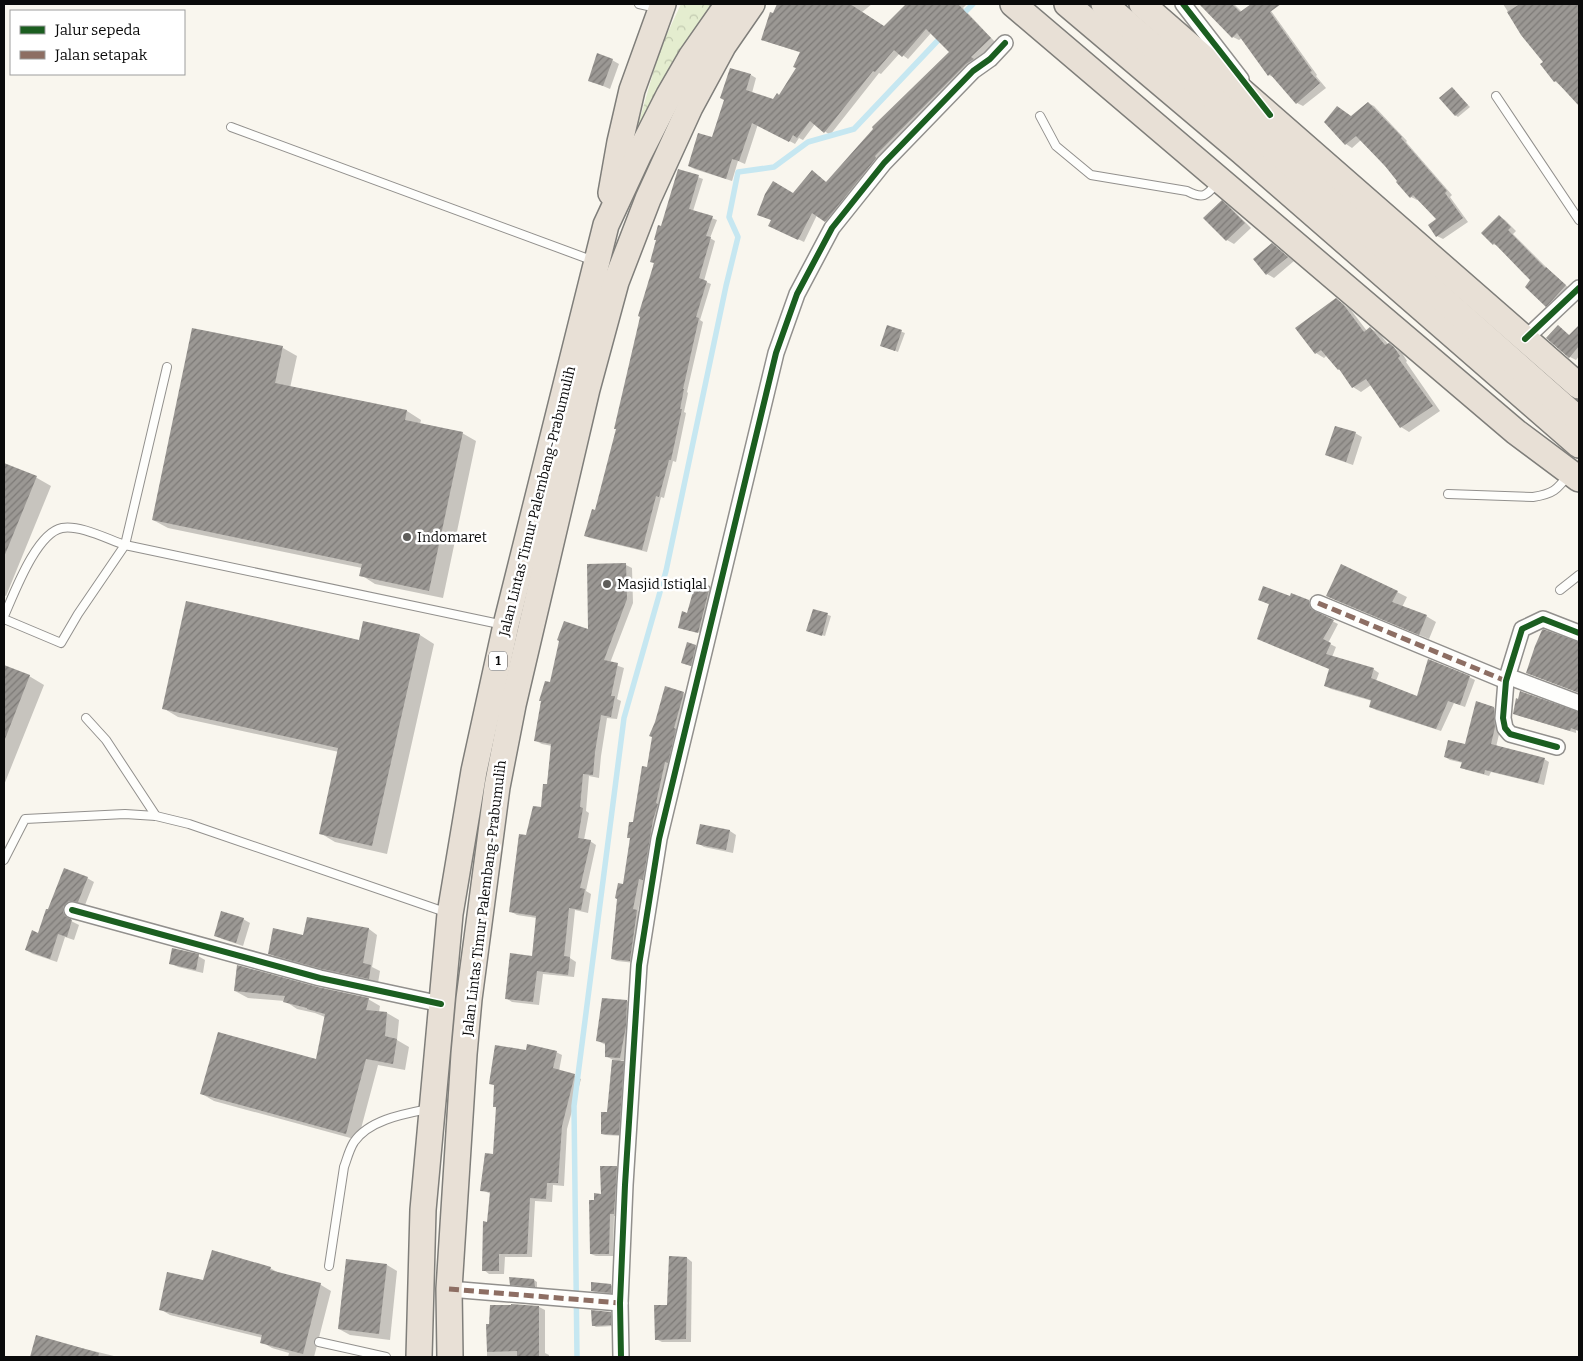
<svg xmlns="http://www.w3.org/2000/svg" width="1583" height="1361" viewBox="0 0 1583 1361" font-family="Bitter,serif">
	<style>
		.park { fill: url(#park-crowns) }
		.shadow { fill: #0003 }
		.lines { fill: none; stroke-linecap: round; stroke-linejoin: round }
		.stream { stroke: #c6e7f1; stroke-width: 5.5 }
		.building { fill: url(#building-hatch) }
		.service-casing { stroke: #92908d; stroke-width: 10 }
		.minor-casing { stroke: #92908d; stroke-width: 18 }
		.trunk-casing { stroke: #7f7e7a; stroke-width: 28 }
		.service { stroke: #fefefc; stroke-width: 8 }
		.minor { stroke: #fefefc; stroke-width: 15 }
		.trunk { stroke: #e8e0d6; stroke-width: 25 }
		.quiet { stroke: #8d6e63; stroke-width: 5; stroke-dasharray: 10 5; stroke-linecap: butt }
		.cycleway-casing { stroke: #fff; stroke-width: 9 }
		.cycleway { stroke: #1b5e20; stroke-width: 6 }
		.poi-dot { fill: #5e5d5a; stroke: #fff; stroke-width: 2 }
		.labels { text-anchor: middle; stroke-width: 5; stroke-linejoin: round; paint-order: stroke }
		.shield { fill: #fff; stroke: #545454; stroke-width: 1 }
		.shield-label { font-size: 12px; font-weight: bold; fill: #0a0a0a }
		.street-label { font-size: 14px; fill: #0a0a0a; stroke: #fff }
		.poi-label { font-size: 14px; fill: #0a0a0a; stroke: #fff; text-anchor: start }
	</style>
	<defs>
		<pattern id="park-crowns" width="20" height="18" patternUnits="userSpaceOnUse" patternTransform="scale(1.25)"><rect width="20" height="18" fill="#e4edcf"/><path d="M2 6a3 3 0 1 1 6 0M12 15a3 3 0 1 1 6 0" fill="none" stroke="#c2cab0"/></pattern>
		<pattern id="building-hatch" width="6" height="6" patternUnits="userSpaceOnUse" patternTransform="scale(1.25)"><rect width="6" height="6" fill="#9b9894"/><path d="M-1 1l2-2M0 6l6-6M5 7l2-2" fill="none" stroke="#7d7a77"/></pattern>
	</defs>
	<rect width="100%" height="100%" fill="#f9f6ee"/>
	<polygon class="park" points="681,4 712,4 671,64 632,146 660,49"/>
	<g class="shadow">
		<polygon points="778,4 815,4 825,8 828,4 872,4 862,12 884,27 908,4 967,4 963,8 995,42 976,61 831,224 817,215 804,242 775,228 793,194 817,175 827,183 950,52 931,33 908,59 900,53 881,74 879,73 830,135 815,124 803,140 799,138 795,144 758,124 745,164 738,161 732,181 694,169 689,166 713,139 751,75 756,78 752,93 774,100 780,96 797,68 802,53 768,42 762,39"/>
		<polygon points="1210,4 1234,4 1242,12 1253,4 1266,4 1317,75 1316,76 1326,88 1303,106 1297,103 1275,78 1269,75 1242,38 1239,40 1233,37 1206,8"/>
		<polygon points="1503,4 1579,4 1579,30 1573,34 1579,41 1579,103 1555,81 1545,62 1524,37"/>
		<polygon points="612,60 619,64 610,89 589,80"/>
		<polygon points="1452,89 1470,107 1458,117 1455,115"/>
		<polygon points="1368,103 1374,106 1407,141 1406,142 1452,195 1450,197 1468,222 1443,239 1437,236 1438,220 1418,199 1417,200 1411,197 1397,182 1399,181 1361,140 1352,148 1346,144 1326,122 1352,117"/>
		<polygon points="679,170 703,179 693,211 717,220 710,238 715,241 704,281 711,284 700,320 703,322 687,392 688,393 684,412 686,413 676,462 673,461 664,498 661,497 647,552 590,538 585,536 596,511 617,429 662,227"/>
		<polygon points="1222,202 1229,206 1251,228 1234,244 1227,240 1205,218"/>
		<polygon points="1499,216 1505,220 1516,231 1513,234 1549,270 1571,290 1553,309 1546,306 1532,280 1500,247 1493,244"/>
		<polygon points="1272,245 1294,261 1274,278 1267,274"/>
		<polygon points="1336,299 1351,310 1367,331 1371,329 1379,333 1388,344 1402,353 1407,361 1406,362 1440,411 1409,432 1401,427 1371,385 1361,392 1353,387 1342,371 1338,369 1327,355 1324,358 1316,353"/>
		<polygon points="888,327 905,333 898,352 885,347"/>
		<polygon points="1558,327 1570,336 1579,327 1579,356 1576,360 1570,357"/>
		<polygon points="283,348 297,356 290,388 407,411 421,420 420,424 462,433 476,441 443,598 375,584 361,575 362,568 168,528 153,520"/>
		<polygon points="1355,433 1362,437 1353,465 1333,458 1326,455"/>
		<polygon points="4,464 37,478 51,486 6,596 4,595"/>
		<polygon points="626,565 632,568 633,603 610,663 624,668 617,699 621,701 617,719 607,718 601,756 599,778 589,776 586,811 589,813 584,840 590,841 596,845 586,891 591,894 588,913 575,910 570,958 576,962 574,977 543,974 539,1005 512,1002 506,998 533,957 537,918 517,915 510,911 548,786 552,746 542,744 536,741 551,684 589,631"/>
		<polygon points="696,583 713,588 701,633 683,629"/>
		<polygon points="1397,592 1407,597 1402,607 1426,616 1436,622 1429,639 1337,601 1327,596"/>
		<polygon points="1291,597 1309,601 1314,604 1314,609 1316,613 1338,624 1328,643 1336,647 1332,657 1373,669 1379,673 1376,681 1418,697 1469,677 1475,680 1465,707 1454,703 1441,731 1376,710 1370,707 1372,701 1331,689 1325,686 1330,669 1270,605 1260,600"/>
		<polygon points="813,610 831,616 825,636 808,631"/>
		<polygon points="364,623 420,635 434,644 387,854 335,842 320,833 339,752 178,717 163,708 360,641"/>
		<polygon points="696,646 699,648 694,667 682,663"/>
		<polygon points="4,666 29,676 44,685 4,785"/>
		<polygon points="684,693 688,696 648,882 644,881 638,911 642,913 635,963 617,961 612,959 631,839 628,837 634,824 648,768"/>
		<polygon points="1494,708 1499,711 1500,730 1496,747 1544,759 1549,762 1544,785 1491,772 1489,776 1467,770 1462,768 1463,763 1450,760 1445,757 1466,745"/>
		<polygon points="1514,713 1579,713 1579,731 1576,730 1576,733 1520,716"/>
		<polygon points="730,831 736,835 733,853 704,847 698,843"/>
		<polygon points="87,878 94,882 85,905 77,904 69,917 71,921 79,925 74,940 65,937 57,962 33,954 26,950"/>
		<polygon points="243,919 250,923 243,946 222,939 215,935"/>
		<polygon points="369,929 377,935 372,967 380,971 378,983 332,973 278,958 269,953 304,937"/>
		<polygon points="198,956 205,960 203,973 178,967 171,963"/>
		<polygon points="317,988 368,999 380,1006 379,1012 387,1013 399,1020 397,1040 409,1047 405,1070 378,1065 358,1140 214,1101 202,1094 317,1060 325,1017 315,1013 297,1009 285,1001 248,998 235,991"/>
		<polygon points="603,999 627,1001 633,1005 627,1061 620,1060 626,1064 622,1136 605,1135 602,1134 608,1113 613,1060 606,1056 606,1045 598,1041"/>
		<polygon points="527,1051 556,1052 562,1055 559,1071 575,1076 581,1079 567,1129 564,1186 553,1185 552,1202 535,1201 532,1257 505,1257 504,1274 489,1274 484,1270 491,1194 482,1190 494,1155 497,1108 494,1106 495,1086 491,1083"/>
		<polygon points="617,1167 621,1169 618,1216 614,1216 613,1256 596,1256 591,1254 595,1201 602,1195"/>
		<polygon points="687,1258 692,1262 691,1342 662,1342 656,1339"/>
		<polygon points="387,1265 397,1271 390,1340 350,1335 339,1329"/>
		<polygon points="270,1268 281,1274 321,1285 331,1291 314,1357 288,1357 289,1353 272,1348 262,1342 263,1338 170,1315 160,1309 204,1282"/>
		<polygon points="534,1280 537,1282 537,1288 514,1286 511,1284"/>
		<polygon points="592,1284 611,1285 614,1287 614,1294 595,1292 592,1291"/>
		<polygon points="539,1307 545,1310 545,1353 549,1355 549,1357 487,1357 487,1326"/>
		<polygon points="610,1313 613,1315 614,1326 596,1327 593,1325"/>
		<polygon points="37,1337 118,1357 39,1357 32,1353"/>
	</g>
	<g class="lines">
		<g class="stream">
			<polyline points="961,16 973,4"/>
			<polyline points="577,1357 574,1106 624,718 666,571 726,286 738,237 729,217 738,172 774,167 808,142 854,129 943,35"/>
		</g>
	</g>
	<g class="building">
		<polygon points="777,4 850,4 884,26 906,4 958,4 991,38 971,57 974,59 966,64 875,156 876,158 825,222 812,213 798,240 768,226 771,220 757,215 765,194 773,181 793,193 812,170 826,182 873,129 872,127 949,52 926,29 902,57 894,50 875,72 873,71 824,133 810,121 797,138 793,135 789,142 752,123 739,161 732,159 726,179 688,166 698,133 712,137 724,100 720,98 730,68 751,74 746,90 773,99 777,93 779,95 796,68 793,67 800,52 761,40 770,12 773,13"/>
		<polygon points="1199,4 1232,4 1240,12 1251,4 1281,4 1270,12 1312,71 1310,72 1320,83 1296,104 1270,74 1268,76 1237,33 1232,38"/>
		<polygon points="1520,4 1579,4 1579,106 1556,81 1554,82 1540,64 1543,62 1521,35 1507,12"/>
		<polygon points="597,53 613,59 603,86 588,81"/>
		<polygon points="1452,87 1468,105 1455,116 1439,98"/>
		<polygon points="1368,102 1402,137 1401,138 1447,191 1445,193 1463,218 1436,237 1428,225 1436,219 1413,195 1410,198 1396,182 1397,181 1385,166 1356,136 1345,145 1324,122 1337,106 1351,116"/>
		<polygon points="678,169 699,175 689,209 713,216 706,236 711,237 699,278 707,281 696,317 699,318 683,389 684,389 680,409 682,409 671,460 669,460 659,497 656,496 642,550 584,536 592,509 595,510 616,429 614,429 640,317 638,316 654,263 650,262 656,240 654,240 658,225 661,226"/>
		<polygon points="1222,200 1245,223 1226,241 1203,218"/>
		<polygon points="1499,215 1511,227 1508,230 1545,268 1546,267 1566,285 1546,307 1525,287 1530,280 1494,243 1493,245 1481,233"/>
		<polygon points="1272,243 1288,257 1266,275 1253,259"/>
		<polygon points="1336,298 1343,304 1364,332 1370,327 1385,345 1389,343 1394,347 1400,356 1398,358 1433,406 1400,428 1366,379 1352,388 1339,369 1338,370 1321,350 1315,354 1295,328"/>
		<polygon points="887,325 902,330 895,351 880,346"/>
		<polygon points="1558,325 1569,335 1579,325 1579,346 1569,358 1546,338"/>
		<polygon points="192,328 283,346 275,383 407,410 405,420 463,432 429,591 359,576 362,564 152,520"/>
		<polygon points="1335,426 1356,432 1346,462 1325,455"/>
		<polygon points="4,463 37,476 4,557"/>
		<polygon points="626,563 627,599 604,660 618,663 611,696 615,696 611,717 601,715 595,752 593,775 583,774 580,807 583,808 578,838 591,840 580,888 585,889 581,910 569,908 564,956 570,957 568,975 537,971 533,1002 505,999 510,953 532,956 536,916 509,912 519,834 526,835 533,806 541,807 543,784 547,784 551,744 534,741 541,701 539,701 545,681 550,682 559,641 557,640 564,621 588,629 587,564"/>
		<polygon points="1341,564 1398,591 1392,602 1427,615 1419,635 1326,596"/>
		<polygon points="696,581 710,586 698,633 678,628 682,611 687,613"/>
		<polygon points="1263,586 1290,596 1291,593 1309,600 1309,605 1311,609 1334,620 1323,639 1331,643 1326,654 1374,668 1371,678 1417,696 1428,659 1470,676 1460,705 1448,701 1436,729 1369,707 1371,700 1324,686 1329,669 1257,639 1269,604 1258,600"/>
		<polygon points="186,601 359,640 363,621 420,634 372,846 319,834 338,748 162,709"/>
		<polygon points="813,609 828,613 822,636 806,631"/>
		<polygon points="1543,629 1579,642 1579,693 1526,673 1535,646 1542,630"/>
		<polygon points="687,642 696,645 691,666 681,663"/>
		<polygon points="4,665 30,675 5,739 4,739"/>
		<polygon points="665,686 684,692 674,728 676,729 668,763 665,762 656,803 658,804 653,820 643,880 639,879 633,909 637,910 630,961 611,959 617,899 615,898 618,883 623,884 630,838 627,838 629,822 633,822 642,766 647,767 652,737 649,736 655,722"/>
		<polygon points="1520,691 1579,712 1579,731 1571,728 1570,731 1513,714 1516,698 1518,699"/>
		<polygon points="1476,701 1494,707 1494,718 1495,727 1491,744 1545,758 1538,783 1485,770 1484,774 1460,768 1462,762 1444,757 1448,740 1465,744"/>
		<polygon points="700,824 730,830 726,850 696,844"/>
		<polygon points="64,868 88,877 78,902 69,901 63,907 63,912 65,916 72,920 67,937 58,934 50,959 25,950 32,930 38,933 46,909 48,909"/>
		<polygon points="221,911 244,918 236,943 214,936"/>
		<polygon points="307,917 369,928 363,963 371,965 369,979 322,969 268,954 273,928 303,935"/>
		<polygon points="172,948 199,954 196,970 169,964"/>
		<polygon points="237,965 318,987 369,998 366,1010 387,1012 385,1036 397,1039 393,1064 366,1059 346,1134 200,1094 218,1032 316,1059 325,1014 307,1009 307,1008 283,1002 285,996 234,991"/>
		<polygon points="602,998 627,1000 626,1026 620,1058 605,1057 605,1043 596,1041"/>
		<polygon points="527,1044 557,1051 553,1068 575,1074 562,1126 558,1183 547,1183 546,1199 530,1198 527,1254 499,1254 499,1271 482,1271 483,1221 487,1222 490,1192 480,1191 485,1153 493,1154 496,1107 493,1107 494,1085 489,1084 495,1045 526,1050"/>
		<polygon points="612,1060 624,1061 619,1135 601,1134 601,1112 607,1112"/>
		<polygon points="600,1166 617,1166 614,1214 610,1214 609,1254 590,1254 589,1200 594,1200 594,1193 601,1194"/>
		<polygon points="212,1250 271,1267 270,1270 321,1283 303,1354 260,1343 262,1335 159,1310 167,1272 203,1280"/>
		<polygon points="669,1256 687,1257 686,1339 655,1340 654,1305 667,1305"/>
		<polygon points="346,1259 387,1264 379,1334 338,1329"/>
		<polygon points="509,1277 534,1279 535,1287 510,1285"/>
		<polygon points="591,1282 611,1284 611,1293 591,1291"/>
		<polygon points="511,1304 539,1306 539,1357 517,1357 517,1351 487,1352 486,1324 489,1324 490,1305 511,1305"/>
		<polygon points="591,1310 611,1312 611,1325 592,1326"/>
		<polygon points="36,1335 99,1353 98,1357 30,1357"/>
	</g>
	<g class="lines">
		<defs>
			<g id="service">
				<polyline points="639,4 657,8"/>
				<polyline points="1496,96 1579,220"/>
				<path d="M1040 116 1056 146 1091 175 1187 191C1204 200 1207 195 1218 182"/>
				<polyline points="231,127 594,261"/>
				<path d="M1448 494 1533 497C1553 494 1557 490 1569 474"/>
				<polyline points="1560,590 1579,575"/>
				<path d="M4 616C14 594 36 533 62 528 81 525 107 539 125 545L167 367"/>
				<polyline points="4,619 61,643 78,614 125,545 504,625"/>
				<polyline points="86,718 106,740 156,816"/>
				<polyline points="4,860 25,819 125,814 156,816 189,824 448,913"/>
				<path d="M329 1266 344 1167C347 1159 349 1150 354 1142 369 1120 403 1114 428 1109"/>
				<polyline points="319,1342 386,1357"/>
			</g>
			<g id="minor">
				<polyline points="1183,4 1241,79"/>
				<polyline points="1525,339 1579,288"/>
				<polyline points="1318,603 1506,681"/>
				<polyline points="1507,676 1579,703"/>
				<polyline points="1557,747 1510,734 1505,728 1503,718 1506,681 1522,629 1543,619 1579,633"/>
				<polyline points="72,910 320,978 441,1004"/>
				<polyline points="449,1289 620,1303"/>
				<polyline points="621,1357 620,1303 625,1185 639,965 659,839 776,353 797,294 832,228 884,163 973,71 990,59 1005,43"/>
			</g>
			<g id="trunk">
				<polyline points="1013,4 1516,432 1579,479"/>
				<polyline points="1067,4 1241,151 1579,445"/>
				<polyline points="1104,4 1258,135 1579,420"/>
				<polyline points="1142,4 1579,386"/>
				<polyline points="611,193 620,142 632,90 663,4"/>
				<polyline points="419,1357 423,1210 450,914 474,771 506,625 606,225 639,154 669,95 691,57 728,4"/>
				<polyline points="450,1357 449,1289 464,1054 469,999 497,787 513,705 587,389 616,282 648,199 690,107 723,46 752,4"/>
			</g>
		</defs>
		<use href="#service" class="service-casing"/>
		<use href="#minor" class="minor-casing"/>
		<use href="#trunk" class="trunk-casing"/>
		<use href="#service" class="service"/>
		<use href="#minor" class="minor"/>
		<use href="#trunk" class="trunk"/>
		<g class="quiet">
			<polyline points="1318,603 1506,681"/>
			<polyline points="449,1289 620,1303"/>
		</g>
		<defs>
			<g id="cycleway">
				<polyline points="1183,4 1270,115"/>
				<polyline points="1525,339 1579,288"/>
				<polyline points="1557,747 1510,734 1505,728 1503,718 1506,681 1522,629 1543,619 1579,633"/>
				<polyline points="72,910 320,978 441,1004"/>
				<polyline points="621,1357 620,1303 625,1185 639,965 659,839 776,353 797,294 832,228 884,163 973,71 990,59 1005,43"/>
			</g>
		</defs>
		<use href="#cycleway" class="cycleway-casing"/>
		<use href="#cycleway" class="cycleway"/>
	</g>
	<g class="poi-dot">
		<circle cx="407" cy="537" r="5"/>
		<circle cx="607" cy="584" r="5"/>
	</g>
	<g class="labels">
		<rect class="shield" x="489" y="651.5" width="18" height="19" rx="4"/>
		<g class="shield-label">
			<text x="498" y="665">1</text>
		</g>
		<g class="street-label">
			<text transform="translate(537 501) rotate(-76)" y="5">Jalan Lintas Timur Palembang-Prabumulih</text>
			<text transform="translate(484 898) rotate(-83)" y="5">Jalan Lintas Timur Palembang-Prabumulih</text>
		</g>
		<g class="poi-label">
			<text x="417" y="542">Indomaret</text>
			<text x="617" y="589">Masjid Istiqlal</text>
		</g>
	</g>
	<rect width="1583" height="1361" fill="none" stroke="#0a0a0a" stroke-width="10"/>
	<rect x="10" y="10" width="175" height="65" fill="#ffffff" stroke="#9d9d9d"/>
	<rect x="20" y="26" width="25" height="8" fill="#1b5e20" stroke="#9d9d9d"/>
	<text x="55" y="35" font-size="15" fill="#0a0a0a">Jalur sepeda</text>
	<rect x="20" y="51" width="25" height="8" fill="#8d6e63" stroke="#9d9d9d"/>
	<text x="55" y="60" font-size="15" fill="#0a0a0a">Jalan setapak</text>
</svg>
